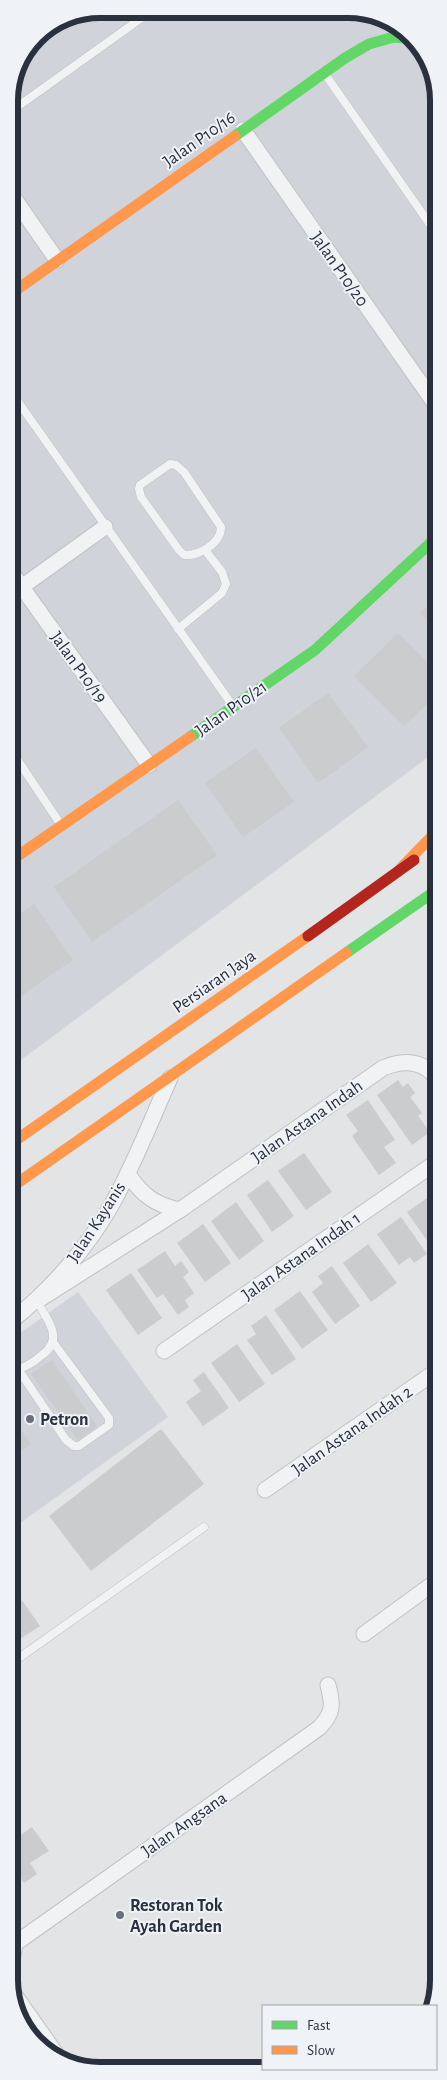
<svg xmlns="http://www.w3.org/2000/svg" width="447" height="2080" viewBox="0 0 447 2080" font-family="'Alegreya Sans',sans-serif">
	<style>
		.built { fill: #d0d3d9 }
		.building { fill: #caccce }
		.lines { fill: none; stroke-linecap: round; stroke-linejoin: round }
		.lane-casing { stroke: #c0c2c4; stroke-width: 9 }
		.street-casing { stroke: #c0c2c4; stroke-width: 17 }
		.lane { stroke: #f0f2f3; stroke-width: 8 }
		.street { stroke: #f0f2f3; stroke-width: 15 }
		.fast { stroke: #63d668; stroke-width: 11 }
		.slow { stroke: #ff974d; stroke-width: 11 }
		.jam { stroke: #b3261e; stroke-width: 11 }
		.poi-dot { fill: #6a7079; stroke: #eff2f6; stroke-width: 2 }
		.labels { text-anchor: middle; stroke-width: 4; stroke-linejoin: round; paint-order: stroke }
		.street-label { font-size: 18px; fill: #29313e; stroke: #eff2f6 }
		.poi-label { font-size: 18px; font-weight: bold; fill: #29313e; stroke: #eff2f6; text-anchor: start }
		.rim { fill: none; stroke: #29313e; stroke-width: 6 }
	</style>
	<rect width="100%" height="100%" fill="#e2e4e6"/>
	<g class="built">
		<polygon points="100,9 370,12 416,40 438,88 438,748 423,761 9,1069 9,94 36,35 65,16"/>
		<polygon points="78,1292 168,1417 9,1531 9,1341"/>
	</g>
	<g class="building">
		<polygon points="438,595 438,630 420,614"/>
		<polygon points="398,633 438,673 438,693 404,726 354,676"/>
		<polygon points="328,693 368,747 318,783 279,728"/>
		<polygon points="256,748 294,802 243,837 205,783"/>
		<polygon points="178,800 217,855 92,942 54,887"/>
		<polygon points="34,904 73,960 21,996 9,980 9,921"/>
		<polygon points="398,1080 403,1087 408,1083 415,1093 410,1097 422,1113 418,1116 430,1132 412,1145 377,1095"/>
		<polygon points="368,1100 395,1140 384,1147 396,1163 379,1175 352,1136 358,1131 346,1115"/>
		<polygon points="304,1153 332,1192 306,1210 278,1171"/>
		<polygon points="268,1180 294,1216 272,1232 247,1195"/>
		<polygon points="433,1194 438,1202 437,1255 407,1212"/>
		<polygon points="236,1202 264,1241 239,1260 211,1221"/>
		<polygon points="401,1217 427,1254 414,1263 410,1257 399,1265 377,1234"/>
		<polygon points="203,1224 231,1263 205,1282 177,1243"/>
		<polygon points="368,1244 397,1283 371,1302 343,1263"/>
		<polygon points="165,1251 175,1266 181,1261 189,1272 183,1277 194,1293 185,1300 189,1307 178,1315 163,1294 157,1298 137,1270"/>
		<polygon points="332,1266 360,1306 335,1324 312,1292 323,1283 318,1276"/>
		<polygon points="131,1273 162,1318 138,1335 106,1290"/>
		<polygon points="300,1291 328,1330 302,1349 274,1310"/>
		<polygon points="266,1315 296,1359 272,1375 247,1340 256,1334 251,1326"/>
		<polygon points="237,1344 265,1384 239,1402 211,1363"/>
		<polygon points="52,1360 97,1426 78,1440 31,1374"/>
		<polygon points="204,1372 229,1408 203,1426 186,1402 201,1391 193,1380"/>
		<polygon points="9,1414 31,1444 9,1460"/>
		<polygon points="161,1429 204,1484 91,1571 49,1516"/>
		<polygon points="9,1582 40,1626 9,1646"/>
		<polygon points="32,1827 49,1851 30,1863 37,1874 24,1883 17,1872 9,1877 9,1843"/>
	</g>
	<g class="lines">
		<defs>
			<g id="lane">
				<polyline points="325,74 438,236"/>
				<polyline points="9,107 17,107 154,9"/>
				<polyline points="9,389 233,706"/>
				<path d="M170 464 176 465 184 472 221 527C221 543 200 556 184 555L179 550 141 497 139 489 140 485Z"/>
				<polyline points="178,629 222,593 226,584 222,572 205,550"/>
				<polyline points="9,747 61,825"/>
				<polyline points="9,1365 18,1369 66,1440 74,1446 79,1446 109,1425 109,1418 53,1342"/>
				<path d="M18 1369C27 1367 35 1361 42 1355 65 1338 47 1320 37 1301"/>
				<polyline points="9,1665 204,1527"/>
			</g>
			<g id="street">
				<polyline points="243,130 438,408"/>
				<polyline points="9,191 57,260"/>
				<polyline points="9,569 149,765"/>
				<polyline points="9,596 105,527"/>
				<path d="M128 1174C142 1195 155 1205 180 1210"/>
				<path d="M37 1301 180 1210 383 1068C404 1059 424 1060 438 1080"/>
				<path d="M9 1323C49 1291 85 1251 111 1206 134 1165 151 1121 170 1078"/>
				<polyline points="164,1351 438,1161"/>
				<polyline points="265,1490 438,1370"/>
				<polyline points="364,1634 438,1580"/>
				<path d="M9 1948 319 1728C334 1713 333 1704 328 1685"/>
				<polyline points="9,1987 57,2055"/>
				<polyline points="12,1989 11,1967 15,1944"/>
			</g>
		</defs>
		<use href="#lane" class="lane-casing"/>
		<use href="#street" class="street-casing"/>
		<use href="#lane" class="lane"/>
		<use href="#street" class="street"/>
		<g class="fast">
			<polyline points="235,136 345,58 369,44 394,37 406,38 418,44"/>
			<polyline points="190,737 315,650 438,536"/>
			<polyline points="346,953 438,889"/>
		</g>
		<g class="slow">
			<polyline points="9,295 235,136"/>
			<polyline points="9,862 190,737"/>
			<polyline points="399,870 438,830"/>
			<polyline points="9,1145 308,936"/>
			<polyline points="9,1189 346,953"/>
		</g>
		<polyline class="jam" points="308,936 414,860"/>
	</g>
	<g class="poi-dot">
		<circle cx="30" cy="1419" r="5"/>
		<circle cx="120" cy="1915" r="5"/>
	</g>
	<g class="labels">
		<g class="street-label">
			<text transform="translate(199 139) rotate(-35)" y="6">Jalan P10/16</text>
			<text transform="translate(340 269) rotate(55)" y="6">Jalan P10/20</text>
			<text transform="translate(79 667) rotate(54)" y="6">Jalan P10/19</text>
			<text transform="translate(231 708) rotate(-35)" y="6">Jalan P10/21</text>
			<text transform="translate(214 981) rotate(-35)" y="6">Persiaran Jaya</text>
			<text transform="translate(307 1121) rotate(-35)" y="6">Jalan Astana Indah</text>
			<text transform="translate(96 1222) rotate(-57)" y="6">Jalan Kayanis</text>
			<text transform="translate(301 1256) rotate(-35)" y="6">Jalan Astana Indah 1</text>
			<text transform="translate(352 1430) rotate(-35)" y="6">Jalan Astana Indah 2</text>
			<text transform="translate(184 1824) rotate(-35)" y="6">Jalan Angsana</text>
		</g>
		<g class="poi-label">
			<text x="40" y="1425">Petron</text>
			<text x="130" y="1911">Restoran Tok<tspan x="130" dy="21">Ayah Garden</tspan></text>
		</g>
	</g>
	<path d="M0 0H447V2080H0ZM100 18H348A82 82 0 0 1 430 100V1980A82 82 0 0 1 348 2062H100A82 82 0 0 1 18 1980V100A82 82 0 0 1 100 18Z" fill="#eff2f6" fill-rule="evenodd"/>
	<path class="rim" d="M100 18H348A82 82 0 0 1 430 100V1980A82 82 0 0 1 348 2062H100A82 82 0 0 1 18 1980V100A82 82 0 0 1 100 18Z"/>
	<rect x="262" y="2005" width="175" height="65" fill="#eff2f6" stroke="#a0a5ac"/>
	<rect x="272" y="2021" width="25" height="8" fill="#63d668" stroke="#a0a5ac"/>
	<text x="307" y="2030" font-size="15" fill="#29313e">Fast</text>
	<rect x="272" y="2046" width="25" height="8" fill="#ff974d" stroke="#a0a5ac"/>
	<text x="307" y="2055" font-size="15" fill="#29313e">Slow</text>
</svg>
